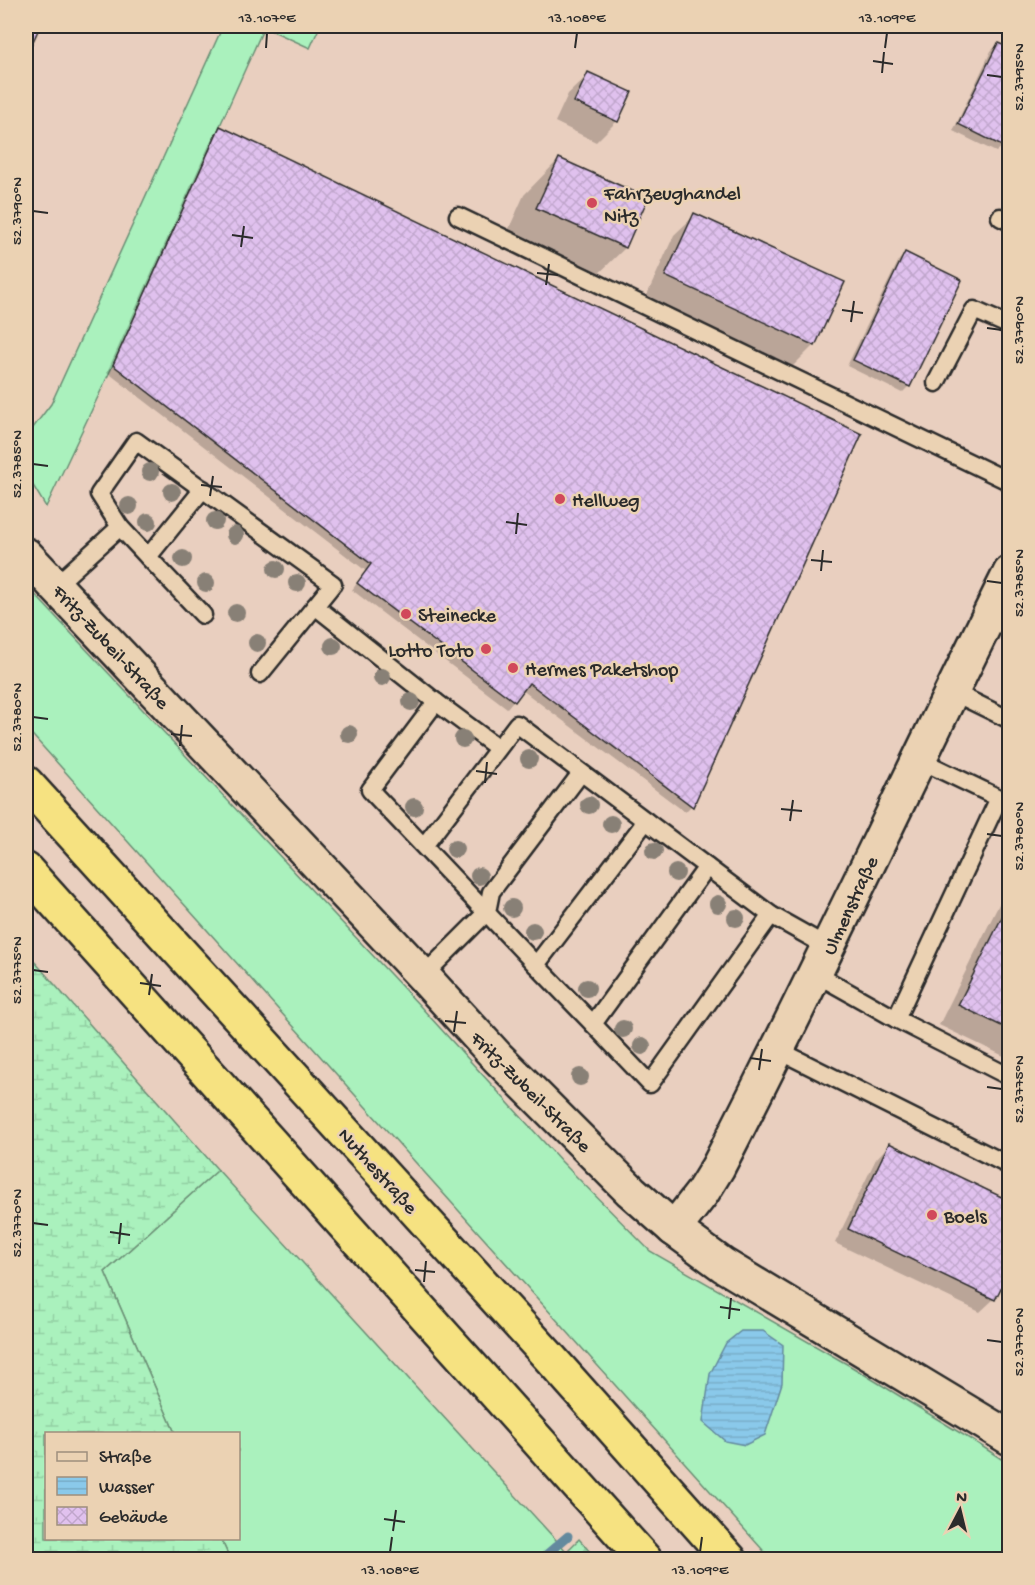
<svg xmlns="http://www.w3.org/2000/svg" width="1035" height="1585" viewBox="0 0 1035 1585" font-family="'Gochi Hand',sans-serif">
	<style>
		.grass { fill: #aaf1bd; stroke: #6a8e74; stroke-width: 1.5 }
		.forest { fill: url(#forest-firs); stroke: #6a8e74; stroke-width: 1.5 }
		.wetland { fill: url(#wetland-marsh); stroke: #6a8e74; stroke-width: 1.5 }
		.water { fill: url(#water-rules); stroke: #648a9e; stroke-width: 1.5 }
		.shadow { fill: #0003 }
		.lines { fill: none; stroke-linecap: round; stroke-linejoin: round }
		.stream { stroke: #648a9e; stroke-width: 9 }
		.building { fill: url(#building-cross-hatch); stroke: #2b2b2b; stroke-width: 1.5 }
		.service-casing { stroke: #2b2b2b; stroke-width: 21 }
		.minor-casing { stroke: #2b2b2b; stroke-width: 38 }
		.tertiary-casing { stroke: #2b2b2b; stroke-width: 38 }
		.trunk-casing { stroke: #2b2b2b; stroke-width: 38 }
		.service { stroke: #ebd2b3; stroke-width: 16 }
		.minor { stroke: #ebd2b3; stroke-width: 33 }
		.tertiary { stroke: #ebd2b3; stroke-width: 33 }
		.trunk { stroke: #f6e281; stroke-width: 33 }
		.tree { fill: #888076 }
		.ticks { fill: none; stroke: #2b2b2b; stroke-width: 2 }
		.poi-dot { fill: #d1495b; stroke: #ebd2b3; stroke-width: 2 }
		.labels { text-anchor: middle; stroke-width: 5; stroke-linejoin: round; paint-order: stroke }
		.poi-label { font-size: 20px; fill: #2b2b2b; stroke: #ebd2b3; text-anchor: start }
		.street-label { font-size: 20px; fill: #2b2b2b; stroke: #ebd2b3 }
		.neatline { fill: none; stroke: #2b2b2b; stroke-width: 2 }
		.ticks-label { font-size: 15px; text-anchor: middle; fill: #2b2b2b }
	</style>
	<defs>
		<pattern id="forest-firs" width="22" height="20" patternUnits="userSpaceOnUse" patternTransform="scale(1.5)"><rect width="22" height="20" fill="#aaf1bd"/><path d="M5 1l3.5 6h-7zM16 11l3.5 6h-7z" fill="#92cfa3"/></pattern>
		<pattern id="wetland-marsh" width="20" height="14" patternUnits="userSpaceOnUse" patternTransform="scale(1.5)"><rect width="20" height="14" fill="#aaf1bd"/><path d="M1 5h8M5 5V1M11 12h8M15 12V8" fill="none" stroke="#92cfa3"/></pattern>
		<pattern id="water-rules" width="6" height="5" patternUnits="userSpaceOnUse" patternTransform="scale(1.5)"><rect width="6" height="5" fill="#8ac9ea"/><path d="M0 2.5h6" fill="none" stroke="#77adc9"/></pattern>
		<pattern id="building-cross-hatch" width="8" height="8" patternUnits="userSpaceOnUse" patternTransform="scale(1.5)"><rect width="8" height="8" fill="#e0c1ee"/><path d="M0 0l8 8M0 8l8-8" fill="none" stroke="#c0a6cc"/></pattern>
	</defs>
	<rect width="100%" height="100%" fill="#e9cfbf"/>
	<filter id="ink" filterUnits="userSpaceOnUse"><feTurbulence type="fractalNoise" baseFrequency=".0167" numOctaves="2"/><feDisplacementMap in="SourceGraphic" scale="12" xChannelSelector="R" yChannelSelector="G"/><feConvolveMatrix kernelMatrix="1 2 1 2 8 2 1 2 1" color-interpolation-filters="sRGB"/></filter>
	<g filter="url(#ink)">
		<g class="grass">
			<polygon points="223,26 320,26 310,48 264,27 113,365 46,507 26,474 26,437 51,404"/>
			<polygon points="26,585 420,1006 562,1162 650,1251 852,1367 980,1445 1009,1464 1009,1559 771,1559 26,728"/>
			<polygon points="218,1170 567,1552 559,1560 230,1559 221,1539 238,1538 238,1434 175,1433 105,1272"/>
		</g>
		<polygon class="forest" points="579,1539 596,1559 559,1559"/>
		<polygon class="wetland" points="26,952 218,1170 105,1272 175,1433 46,1434 46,1538 221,1539 230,1559 26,1559"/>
		<polygon class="water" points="741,1331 763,1331 783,1345 782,1383 765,1435 745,1445 725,1441 703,1422 710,1374 726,1343"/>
		<g class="shadow">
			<polygon points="26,26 38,26 26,54"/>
			<polygon points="998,44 1003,146 996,152 953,131 991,51"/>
			<polygon points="589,74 630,93 616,122 596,142 555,122 568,94"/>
			<polygon points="220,128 691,806 685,812 522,690 507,708 352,590 366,571 107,372 214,134"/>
			<polygon points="559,159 646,199 625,248 589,283 502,244 524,195"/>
			<polygon points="695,215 843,283 813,346 793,366 646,297 674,235"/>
			<polygon points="905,254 909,386 902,393 847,366 899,260"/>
			<polygon points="1010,882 1010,1059 939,1025"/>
			<polygon points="889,1145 994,1299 980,1312 835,1243 876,1159"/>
		</g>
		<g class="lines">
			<polyline class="stream" points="540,1560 568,1536"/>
		</g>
		<g class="building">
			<polygon points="26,26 40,26 26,57"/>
			<polygon points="998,43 1010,48 1010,135 1004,147 958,124"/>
			<polygon points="588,72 632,92 618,122 574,102"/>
			<polygon points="220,126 862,434 693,807 529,683 515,702 357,583 371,564 113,365"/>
			<polygon points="559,158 648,198 626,248 536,208"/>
			<polygon points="694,213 845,282 815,346 665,276"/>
			<polygon points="905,252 962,280 910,387 853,360"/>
			<polygon points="1010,901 1010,1030 958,1005"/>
			<polygon points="889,1143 1010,1201 1010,1270 995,1300 848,1229"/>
		</g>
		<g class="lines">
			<defs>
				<g id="service">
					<polyline points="458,216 1010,482"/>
					<polyline points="1000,217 1010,222"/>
					<polyline points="936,383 974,310 1010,326"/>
					<polyline points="203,489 148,557 203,615"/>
					<polyline points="148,557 120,527 99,494 136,441 333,584 260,674"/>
					<polyline points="55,586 120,527"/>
					<polyline points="315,606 436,702 498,748"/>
					<polyline points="951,691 1010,720"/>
					<polyline points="436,702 370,790 536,965"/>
					<polyline points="424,846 517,724 771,915 828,947"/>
					<polyline points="707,867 593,1024 650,1084 771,915"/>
					<polyline points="816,974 896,1019 999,798 918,759"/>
					<polyline points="423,976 487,912 491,892 581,773"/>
					<polyline points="896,1019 1010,1077"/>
					<polyline points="593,1024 536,965 646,821"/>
					<polyline points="778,1050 1010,1166"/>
				</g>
				<path id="minor" d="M674 1229 702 1193 718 1167C819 971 912 771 1010 573"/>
				<polyline id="tertiary" points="26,555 423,976 498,1058 631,1191 674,1229 723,1265 1010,1438"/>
				<g id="trunk">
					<polyline points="26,783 551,1359 730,1560"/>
					<polyline points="26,870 645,1560"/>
				</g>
			</defs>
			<use href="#service" class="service-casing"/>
			<use href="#minor" class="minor-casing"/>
			<use href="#tertiary" class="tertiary-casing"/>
			<use href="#trunk" class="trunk-casing"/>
			<use href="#service" class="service"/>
			<use href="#minor" class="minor"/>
			<use href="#tertiary" class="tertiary"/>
			<use href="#trunk" class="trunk"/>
		</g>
		<g class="tree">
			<circle cx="150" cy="472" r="9"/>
			<circle cx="172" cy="492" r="9"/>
			<circle cx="129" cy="506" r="9"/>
			<circle cx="215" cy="521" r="9"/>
			<circle cx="148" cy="522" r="9"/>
			<circle cx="235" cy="535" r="9"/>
			<circle cx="183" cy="559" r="9"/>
			<circle cx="276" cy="569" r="9"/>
			<circle cx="206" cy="583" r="9"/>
			<circle cx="297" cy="583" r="9"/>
			<circle cx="236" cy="613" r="9"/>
			<circle cx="257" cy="643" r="9"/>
			<circle cx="333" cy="646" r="9"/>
			<circle cx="382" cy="677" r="9"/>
			<circle cx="411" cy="702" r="9"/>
			<circle cx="349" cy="734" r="9"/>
			<circle cx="463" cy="739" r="9"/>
			<circle cx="529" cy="759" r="9"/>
			<circle cx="589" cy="805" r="9"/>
			<circle cx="414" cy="807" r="9"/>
			<circle cx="611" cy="824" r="9"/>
			<circle cx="455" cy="849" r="9"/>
			<circle cx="654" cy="851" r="9"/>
			<circle cx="676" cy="873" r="9"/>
			<circle cx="479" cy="876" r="9"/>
			<circle cx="718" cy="904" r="9"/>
			<circle cx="512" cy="908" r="9"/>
			<circle cx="736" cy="918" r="9"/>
			<circle cx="533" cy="931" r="9"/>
			<circle cx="587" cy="988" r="9"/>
			<circle cx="623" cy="1029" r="9"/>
			<circle cx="642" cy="1046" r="9"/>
			<circle cx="580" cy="1077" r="9"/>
		</g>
	</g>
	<path class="ticks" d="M266 48 267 33M575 48 577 33M885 48 887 33M873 61 893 64M882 73 884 52M987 75 1002 77M33 211 48 213M232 235 253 238M241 247 244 226M537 273 558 275M546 285 549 264M842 310 863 313M851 322 854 301M987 328 1002 330M33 464 48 466M201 485 222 487M210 496 213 476M506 522 527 525M516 534 518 513M811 560 832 562M821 571 823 550M987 581 1002 583M33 717 48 719M171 734 192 736M180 746 182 725M476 771 497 774M485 783 487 762M781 809 802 811M790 821 793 800M987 834 1002 836M33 970 48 972M140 983 161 986M149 995 152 974M445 1021 466 1023M454 1032 457 1011M750 1058 771 1061M759 1070 762 1049M987 1087 1002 1089M33 1223 48 1225M110 1232 130 1235M119 1244 121 1223M415 1270 435 1272M424 1282 426 1261M720 1307 740 1310M729 1319 731 1298M987 1340 1002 1342M384 1519 405 1522M393 1531 396 1510M390 1552 392 1537M700 1552 702 1537"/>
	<g class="poi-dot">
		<circle cx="592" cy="203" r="6"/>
		<circle cx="560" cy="499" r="6"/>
		<circle cx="406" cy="614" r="6"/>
		<circle cx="486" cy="649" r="6"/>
		<circle cx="513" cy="668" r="6"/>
		<circle cx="932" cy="1215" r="6"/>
	</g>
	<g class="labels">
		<g class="poi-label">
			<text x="604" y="199">Fahrzeughandel<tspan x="604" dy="23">Nitz</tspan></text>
			<text x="572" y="506">Hellweg</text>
			<text x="418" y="621">Steinecke</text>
			<text x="474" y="656" text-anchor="end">Lotto Toto</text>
			<text x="525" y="675">Hermes Paketshop</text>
			<text x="944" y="1222">Boels</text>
		</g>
		<g class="street-label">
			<text transform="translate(112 646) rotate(47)" y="7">Fritz-Zubeil-Straße</text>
			<text transform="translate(849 905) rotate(-65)" y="7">Ulmenstraße</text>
			<text transform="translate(532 1091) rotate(45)" y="7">Fritz-Zubeil-Straße</text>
			<text transform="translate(379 1170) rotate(48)" y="7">Nuthestraße</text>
		</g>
	</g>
	<rect width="1035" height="1585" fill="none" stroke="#ebd2b3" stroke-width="66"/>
	<rect x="45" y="1432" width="195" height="108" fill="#ebd2b3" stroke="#9e8f7d" stroke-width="1.5"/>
	<rect x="57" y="1452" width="30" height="9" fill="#ebd2b3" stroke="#9e8f7d" stroke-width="1.5"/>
	<text x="99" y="1462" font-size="18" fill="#2b2b2b">Straße</text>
	<rect x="57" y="1477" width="30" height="18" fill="url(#water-rules)" stroke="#9e8f7d" stroke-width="1.5"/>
	<text x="99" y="1492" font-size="18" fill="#2b2b2b">Wasser</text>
	<rect x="57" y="1507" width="30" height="18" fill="url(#building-cross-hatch)" stroke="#9e8f7d" stroke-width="1.5"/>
	<text x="99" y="1522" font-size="18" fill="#2b2b2b">Gebäude</text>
	<g transform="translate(960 1510) rotate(7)" stroke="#ebd2b3" stroke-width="4.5" paint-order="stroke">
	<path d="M0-4.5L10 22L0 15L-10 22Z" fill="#2b2b2b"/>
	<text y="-9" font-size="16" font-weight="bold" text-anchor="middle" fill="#2b2b2b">N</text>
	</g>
	<rect x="33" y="33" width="969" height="1519" class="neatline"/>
	<g class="ticks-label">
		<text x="267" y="22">13.107°E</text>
		<text x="577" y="22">13.108°E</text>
		<text x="887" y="22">13.109°E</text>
		<text transform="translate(1018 77) rotate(-90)" y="5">52.3795°N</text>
		<text transform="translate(16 211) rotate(-90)" y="5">52.3790°N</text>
		<text transform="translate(1018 330) rotate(-90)" y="5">52.3790°N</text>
		<text transform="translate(16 464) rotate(-90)" y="5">52.3785°N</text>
		<text transform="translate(1018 583) rotate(-90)" y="5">52.3785°N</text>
		<text transform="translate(16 717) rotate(-90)" y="5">52.3780°N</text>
		<text transform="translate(1018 836) rotate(-90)" y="5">52.3780°N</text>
		<text transform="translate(16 970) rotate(-90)" y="5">52.3775°N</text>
		<text transform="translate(1018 1089) rotate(-90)" y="5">52.3775°N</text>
		<text transform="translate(16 1223) rotate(-90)" y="5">52.3770°N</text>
		<text transform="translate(1018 1342) rotate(-90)" y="5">52.3770°N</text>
		<text x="390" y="1574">13.108°E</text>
		<text x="700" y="1574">13.109°E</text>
	</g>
</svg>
